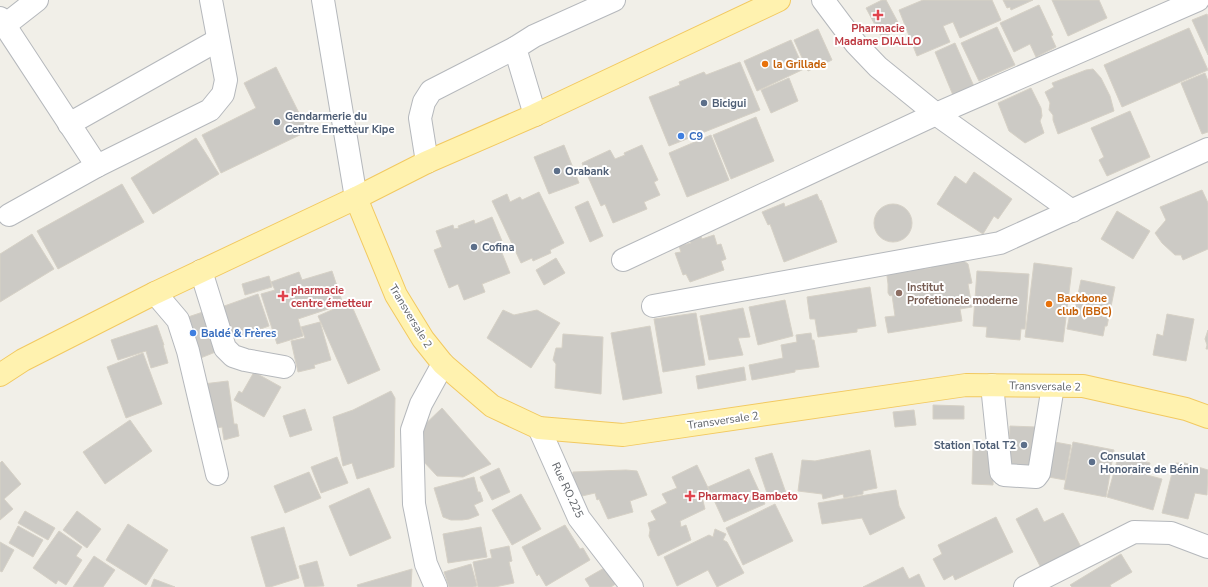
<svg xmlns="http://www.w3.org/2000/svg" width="1208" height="587" viewBox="0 0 1208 587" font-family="'Nunito Sans',sans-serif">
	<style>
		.building { fill: #cccac5; stroke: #d6d1c6 }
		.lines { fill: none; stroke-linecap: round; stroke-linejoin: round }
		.minor-casing { stroke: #b5b8bc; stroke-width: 24 }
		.major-casing { stroke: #f2c960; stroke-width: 24 }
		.minor { stroke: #fff; stroke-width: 22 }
		.major { stroke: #fff2af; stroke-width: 22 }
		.health-dot { fill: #e0444e; stroke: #fff; stroke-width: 1.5 }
		.food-dot { fill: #e8710a; stroke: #fff; stroke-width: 1.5 }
		.service-dot { fill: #5c6f8a; stroke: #fff; stroke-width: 1.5 }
		.shop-dot { fill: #3f7fe0; stroke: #fff; stroke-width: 1.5 }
		.education-dot { fill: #8d6e63; stroke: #fff; stroke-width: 1.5 }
		.labels { text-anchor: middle; stroke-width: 4; stroke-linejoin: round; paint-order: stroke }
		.health-label { font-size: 11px; font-weight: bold; fill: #be3a42; stroke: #fff; text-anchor: start }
		.food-label { font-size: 11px; font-weight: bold; fill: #c56008; stroke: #fff; text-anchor: start }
		.service-label { font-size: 11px; font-weight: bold; fill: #4e5e75; stroke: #fff; text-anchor: start }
		.shop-label { font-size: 11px; font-weight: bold; fill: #366cbe; stroke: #fff; text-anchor: start }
		.education-label { font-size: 11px; font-weight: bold; fill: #785e54; stroke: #fff; text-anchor: start }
		.street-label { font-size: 11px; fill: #5f6368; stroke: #fff }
	</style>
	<rect width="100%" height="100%" fill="#f1efe8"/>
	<g class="building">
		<polygon points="882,0 886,0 901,28 882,38 866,8"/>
		<polygon points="923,0 992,0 1001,20 960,38 953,22 943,26 950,42 917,56 899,10"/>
		<polygon points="1003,0 1033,0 1011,10 1010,7 1007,8"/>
		<polygon points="1052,0 1099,0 1107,18 1068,36"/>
		<polygon points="1039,5 1053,35 1051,36 1056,47 1036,57 1030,44 1014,52 1000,23"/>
		<polygon points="1207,14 1208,16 1208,55 1192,20"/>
		<polygon points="997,27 1015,65 979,81 961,43"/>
		<polygon points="1189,28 1208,70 1122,107 1104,65"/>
		<polygon points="818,29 832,60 808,71 794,40"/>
		<polygon points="791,40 804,69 757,91 744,61"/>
		<polygon points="955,43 976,91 955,100 935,52"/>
		<polygon points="740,62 760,110 669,146 649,97 680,85 679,82 704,72 706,75"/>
		<polygon points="276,67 308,131 221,173 202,135 256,108 244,83"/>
		<polygon points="1093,69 1101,78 1110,96 1114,111 1058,134 1053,120 1053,115 1049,110 1050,103 1045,92 1054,87 1052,83 1086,70"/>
		<polygon points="1205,73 1208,81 1208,132 1202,134 1181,83"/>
		<polygon points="789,78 798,101 771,113 761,90"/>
		<polygon points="1031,88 1041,108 1042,116 1040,121 1044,133 1025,143 1009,131 998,103"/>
		<polygon points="1130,111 1150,157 1107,176 1099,160 1104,157 1091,128"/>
		<polygon points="756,117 774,161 731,179 713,135"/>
		<polygon points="711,135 729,180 687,197 669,153"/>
		<polygon points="196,138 219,174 153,214 131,178"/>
		<polygon points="564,145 579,183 549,194 534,157"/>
		<polygon points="642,145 658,180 654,182 660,195 644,202 647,209 613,223 605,204 601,206 582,163 610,150 615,159 625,155 624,153"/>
		<polygon points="974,172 1012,199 998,219 994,216 983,234 937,204 955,176 966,184"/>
		<polygon points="122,184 144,222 58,269 37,231"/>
		<polygon points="1202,190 1208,203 1208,249 1183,260 1181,255 1175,255 1162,243 1155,233 1166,220 1160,207"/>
		<polygon points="539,192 564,243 550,250 551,253 533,261 532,258 521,263 492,201 507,194 510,202 520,197 522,200"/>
		<polygon points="817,194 820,201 821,200 837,242 784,262 770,224 768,225 762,212 784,203 785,207"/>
		<polygon points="588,201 603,236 590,242 575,207"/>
		<circle cx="893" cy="223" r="19"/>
		<polygon points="1117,211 1150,231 1133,259 1101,239"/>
		<polygon points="492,217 502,241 498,243 510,273 482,284 485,292 464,300 458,284 449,288 434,250 442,247 436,231 453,225 454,229 459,228 458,226 474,220 475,224"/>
		<polygon points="32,234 54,269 0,302 0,254"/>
		<polygon points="714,235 717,245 721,244 726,259 721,261 724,270 690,282 686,274 683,275 675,253 681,252 679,246 691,243 690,240 701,236 702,239"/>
		<polygon points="556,258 565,273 544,285 536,270"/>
		<polygon points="961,259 968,264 972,283 968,284 972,307 960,309 962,321 888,333 885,317 895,316 892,295 890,296 888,293 888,284 887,276 889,272 899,270 902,272 911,271 911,268 923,266 924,269 931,268 931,266"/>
		<polygon points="1034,263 1072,268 1063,342 1025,337"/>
		<polygon points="332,271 343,304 298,319 303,336 277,344 261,294 275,290 271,282 299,272 302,280"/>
		<polygon points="977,271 1029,274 1025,329 1021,329 1020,340 986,337 987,327 973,326"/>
		<polygon points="269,276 272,287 245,295 242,284"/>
		<polygon points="1081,280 1115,287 1107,326 1105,326 1103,336 1067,329 1070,313 1074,314"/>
		<polygon points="870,287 876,326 857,329 857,332 818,337 815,319 810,319 807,297"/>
		<polygon points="258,294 269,326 224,342 213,310"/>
		<polygon points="785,300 793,336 758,345 749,307"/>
		<polygon points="350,302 380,370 348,384 318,316"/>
		<polygon points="743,308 750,337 738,338 743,355 709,360 700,316"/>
		<polygon points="503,310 514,315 537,310 560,323 531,368 487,338"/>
		<polygon points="203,312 218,351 198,359 182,319"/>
		<polygon points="696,313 705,365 663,372 654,319"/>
		<polygon points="1167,314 1194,319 1186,361 1153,355 1157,334 1163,336"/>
		<polygon points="320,322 331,360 314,365 315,368 298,372 291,341 305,338 301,327"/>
		<polygon points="157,325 164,345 163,345 168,363 151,368 146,351 118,360 111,340"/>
		<polygon points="650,326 662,393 623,400 611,333"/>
		<polygon points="1208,330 1208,349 1206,349 1207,345 1205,339"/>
		<polygon points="811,333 812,340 814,340 819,367 795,370 795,372 752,380 749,365 783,358 781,345 797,342 796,335"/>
		<polygon points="563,334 603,337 601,394 555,388 556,364 553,360 556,348 562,348"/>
		<polygon points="143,353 162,404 126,418 107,367"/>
		<polygon points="744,367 746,380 698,389 696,376"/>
		<polygon points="254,372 281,387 264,417 234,400 239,391 242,393"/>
		<polygon points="228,381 234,424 237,424 239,436 224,440 222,427 210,429 203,384"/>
		<polygon points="391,391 395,398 394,467 357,479 352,463 343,466 333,417 353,410"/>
		<polygon points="933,405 964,406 964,419 933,419"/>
		<polygon points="442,408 491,464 463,477 437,476 424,462 417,432"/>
		<polygon points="305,409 312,430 290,437 283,416"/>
		<polygon points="914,410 916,425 895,427 893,412"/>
		<polygon points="130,420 152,451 105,484 83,452"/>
		<polygon points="1010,426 1036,427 1034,471 1008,470"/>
		<polygon points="1049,441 1071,445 1065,480 1043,476"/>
		<polygon points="1073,442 1114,450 1106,497 1064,489"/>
		<polygon points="973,449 994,450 993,485 972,484"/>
		<polygon points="870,450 877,488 863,491 863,494 844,498 843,494 823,499 822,494 798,491 802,460 815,461"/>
		<polygon points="772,453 786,493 769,499 755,458"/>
		<polygon points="1119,454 1150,463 1147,475 1162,479 1153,510 1107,497"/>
		<polygon points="337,457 348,483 321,493 311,467"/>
		<polygon points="2,461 21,484 4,499 13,509 0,520 0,463"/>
		<polygon points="1176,463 1185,463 1208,470 1207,495 1195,493 1188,519 1162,513 1173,469 1172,469 1173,465"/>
		<polygon points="697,465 711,494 702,497 705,509 680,521 681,527 686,525 691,540 658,556 649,536 650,530 648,523 656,520 651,511 667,503 662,494 677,488 672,477"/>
		<polygon points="499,468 510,492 492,500 480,477"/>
		<polygon points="749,469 765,504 724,522 708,487"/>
		<polygon points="626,470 637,471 647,495 630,501 633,512 608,519 599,499 597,500 595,493 582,496 572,479 573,472"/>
		<polygon points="309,472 321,498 285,513 274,486"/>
		<polygon points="474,477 478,492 480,492 483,501 474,505 479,515 469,519 462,520 451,520 443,517 434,488"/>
		<polygon points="369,488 391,538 350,556 329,506"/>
		<polygon points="896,490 899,506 905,518 870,535 862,518 822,524 818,503"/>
		<polygon points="521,494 541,529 512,545 492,510"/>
		<polygon points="775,504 793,541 743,565 726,528"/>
		<polygon points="1037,508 1044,522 1063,513 1081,547 1041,568 1016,519"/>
		<polygon points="25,511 55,528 48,540 18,523"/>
		<polygon points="77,511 101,529 87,548 63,530"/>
		<polygon points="996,517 1013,552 955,580 953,575 944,580 933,559 942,554 938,545"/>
		<polygon points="128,524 168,550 146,585 106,560"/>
		<polygon points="565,525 580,549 583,548 590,560 546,586 539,574 537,576 522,547"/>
		<polygon points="18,526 43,540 33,557 9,543"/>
		<polygon points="284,527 299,578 270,587 266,587 251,537"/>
		<polygon points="481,527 487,557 448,563 443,534"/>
		<polygon points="715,529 726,534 723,540 727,542 744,573 717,587 708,570 677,586 664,557 709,535 713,537"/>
		<polygon points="59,531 82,547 76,556 82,560 66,585 58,580 56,584 33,568"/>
		<polygon points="0,542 14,550 2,572 0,571"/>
		<polygon points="509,546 512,561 509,562 514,583 495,587 478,587 473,562 492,558 490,550"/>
		<polygon points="1121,554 1132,572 1110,585 1111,587 1072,587 1070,585"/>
		<polygon points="94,556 115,570 103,587 73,587"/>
		<polygon points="317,561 324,586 305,587 299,566"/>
		<polygon points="471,564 477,586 473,587 449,587 444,572"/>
		<polygon points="606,567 617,583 611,587 590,587 585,579"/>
		<polygon points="903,567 909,579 919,574 925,587 863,587"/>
		<polygon points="412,569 411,587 358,587 357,585"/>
		<polygon points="154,579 175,587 151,587"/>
	</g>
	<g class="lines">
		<defs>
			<g id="minor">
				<polyline points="323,0 356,198"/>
				<polyline points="823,0 856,44 878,67 936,114 1072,211"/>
				<polyline points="0,18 97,166"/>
				<polyline points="5,25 37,0"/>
				<polyline points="535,115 515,48 534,36 614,0"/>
				<polyline points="69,124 218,40"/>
				<polyline points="427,162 420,118 424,102 431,91 515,48"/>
				<polyline points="9,215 97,166 210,110 223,94 226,80 211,0"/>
				<polyline points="623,260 936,114 1198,0"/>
				<polyline points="201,271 225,348 233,356 245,360 284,367"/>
				<polyline points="155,293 178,320 188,351 217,474"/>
				<polyline points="653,306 1000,243 1208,149"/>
				<polyline points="992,385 1001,472 1004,475 1036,477 1039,473 1053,386"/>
				<polyline points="539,428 579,518 632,587"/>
				<polyline points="436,587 426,564 414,504 412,430 421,404 443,364"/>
				<polyline points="1025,587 1134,532 1171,533 1208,547"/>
			</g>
			<g id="major">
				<polyline points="356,198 396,295 423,339 443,364 492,406 539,428 623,435 966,385 1083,386 1186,409 1208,417"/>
				<polyline points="0,375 23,360 155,293 356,198 427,162 535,115 779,0"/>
			</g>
		</defs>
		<use href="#minor" class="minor-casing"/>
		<use href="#major" class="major-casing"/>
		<use href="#minor" class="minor"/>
		<use href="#major" class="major"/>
	</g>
	<g class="health-dot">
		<path d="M876 9h4v4h4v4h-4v4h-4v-4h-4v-4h4z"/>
		<path d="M281 290h4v4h4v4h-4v4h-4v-4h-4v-4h4z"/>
		<path d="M688 490h4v4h4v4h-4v4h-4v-4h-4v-4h4z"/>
	</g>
	<g class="food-dot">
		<circle cx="765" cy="64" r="4"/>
		<circle cx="1049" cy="304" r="4"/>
	</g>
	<g class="service-dot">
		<circle cx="704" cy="103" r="4"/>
		<circle cx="277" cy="122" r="4"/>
		<circle cx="557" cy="171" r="4"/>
		<circle cx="474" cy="247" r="4"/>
		<circle cx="1024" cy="445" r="4"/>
		<circle cx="1092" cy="462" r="4"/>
	</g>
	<g class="shop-dot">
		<circle cx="681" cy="136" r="4"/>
		<circle cx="193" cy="333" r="4"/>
	</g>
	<circle class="education-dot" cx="899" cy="293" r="4"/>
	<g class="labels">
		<g class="health-label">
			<text x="878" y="32" text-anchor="middle">Pharmacie<tspan x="878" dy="13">Madame DIALLO</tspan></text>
			<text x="291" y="294">pharmacie<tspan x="291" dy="13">centre émetteur</tspan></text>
			<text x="698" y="500">Pharmacy Bambeto</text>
		</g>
		<g class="food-label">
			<text x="773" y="68">la Grillade</text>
			<text x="1057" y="302">Backbone<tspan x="1057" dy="13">club (BBC)</tspan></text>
		</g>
		<g class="service-label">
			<text x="712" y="107">Bicigui</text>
			<text x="285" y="120">Gendarmerie du<tspan x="285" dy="13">Centre Emetteur Kipe</tspan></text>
			<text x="565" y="175">Orabank</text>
			<text x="482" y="251">Cofina</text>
			<text x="1016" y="449" text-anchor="end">Station Total T2</text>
			<text x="1100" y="460">Consulat<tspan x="1100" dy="13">Honoraire de Bénin</tspan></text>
		</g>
		<g class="shop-label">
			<text x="689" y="140">C9</text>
			<text x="201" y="337">Baldé &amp; Frères</text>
		</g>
		<g class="education-label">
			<text x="907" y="291">Institut<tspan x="907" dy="13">Profetionele moderne</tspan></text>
		</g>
		<g class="street-label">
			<text transform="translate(411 316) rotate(59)" y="4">Transversale 2</text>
			<text transform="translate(1045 386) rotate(1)" y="4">Transversale 2</text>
			<text transform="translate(723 420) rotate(-8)" y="4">Transversale 2</text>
			<text transform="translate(568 490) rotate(65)" y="4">Rue RO.225</text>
		</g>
	</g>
</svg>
